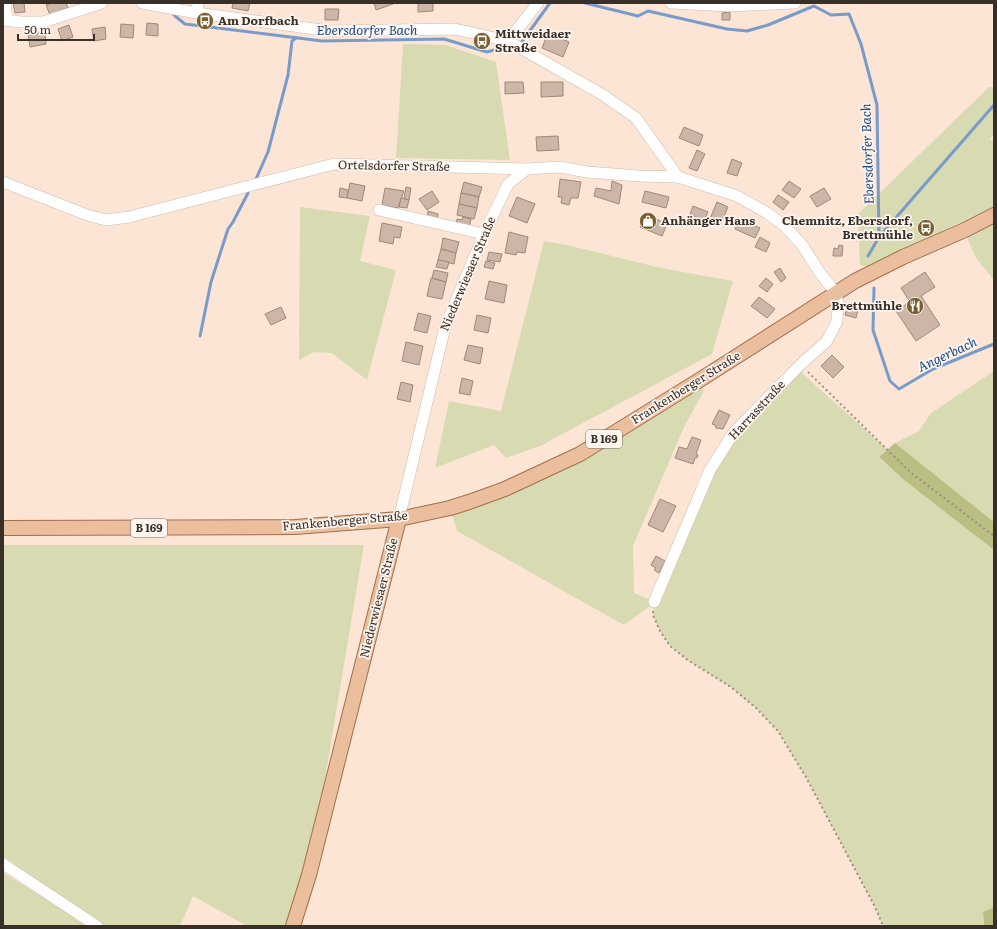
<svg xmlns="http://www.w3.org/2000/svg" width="997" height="929" viewBox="0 0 997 929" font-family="Literata,serif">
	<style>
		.green { fill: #d8dbb2 }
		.forest { fill: #babe83 }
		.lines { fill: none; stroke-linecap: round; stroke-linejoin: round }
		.stream { stroke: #799bca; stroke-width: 3 }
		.building { fill: #ccb6a7; stroke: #9d8879 }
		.minor-casing { stroke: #d0baaa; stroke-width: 12 }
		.major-casing { stroke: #a36f4b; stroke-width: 16 }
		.path { stroke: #9d8d82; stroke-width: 2; stroke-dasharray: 2 3; stroke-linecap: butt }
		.minor { stroke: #fff; stroke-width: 11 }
		.major { stroke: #ebbe9e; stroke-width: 14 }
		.labels { text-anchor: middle; stroke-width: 3.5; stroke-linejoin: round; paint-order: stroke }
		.shield { fill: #fff5ef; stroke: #746a64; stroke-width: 1 }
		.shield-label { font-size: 11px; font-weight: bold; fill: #382f29 }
		.poi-label { font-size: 12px; font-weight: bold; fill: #382f29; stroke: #fff5ef; text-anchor: start }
		.street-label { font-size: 12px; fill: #382f29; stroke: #fff5ef }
		.water-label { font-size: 13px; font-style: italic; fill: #1d4a84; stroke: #fff5ef }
	</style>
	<rect width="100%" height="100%" fill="#fce5d5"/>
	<g class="green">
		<polygon points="403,44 445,45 496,62 510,160 396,158"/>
		<polygon points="989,87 994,87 994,134 990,139 994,142 994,280 976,258 960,222 872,268 860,265 858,214"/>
		<polygon points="300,207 370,216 360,261 396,270 367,380 332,353 314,352 299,360"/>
		<polygon points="544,241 567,245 661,268 733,281 712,354 540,446 506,458 494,445 435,468 449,401 501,411"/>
		<polygon points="800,365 803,374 888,450 879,458 904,480 994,550 994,907 983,912 984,926 883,926 875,907 807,779 778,731 756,708 731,687 689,661 670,646 660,631 653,615 654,603 624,625 457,531 450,508 505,489 698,381 704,391 684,427 633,546 634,593 651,600 710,470 734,432"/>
		<polygon points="994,371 994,522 895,443 919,431 931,413"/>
		<polygon points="3,545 364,545 309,875 293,926 247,926 193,896 180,926 101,926 3,856"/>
		<polygon points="3,873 91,926 3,926"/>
	</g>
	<g class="forest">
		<polygon points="895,443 994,522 994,550 904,480 879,457"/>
		<polygon points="994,907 994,926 984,926 983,912"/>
	</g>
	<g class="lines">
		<g class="stream">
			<polyline points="585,3 638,16 648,11 727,29 747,31 768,25 814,6 831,15 849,14 861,44 877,105 879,237"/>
			<polyline points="171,11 175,16 185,24 322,41 444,39 487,52 505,47"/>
			<polyline points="521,43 550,3"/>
			<polyline points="256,179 268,152 288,75 292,41 296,38"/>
			<polyline points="868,256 879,237 994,105"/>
			<polyline points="874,288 873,330 890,381 899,389 933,369 994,344"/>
			<polyline points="200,336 211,282 228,229 233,222 248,193"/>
		</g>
	</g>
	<g class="building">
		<polygon points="13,3 24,3 25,12 15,13"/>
		<polygon points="52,3 66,3 68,8 50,15 46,5"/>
		<polygon points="233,3 250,3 248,11 232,8"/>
		<polygon points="374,3 393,3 393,4 376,10"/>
		<polygon points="418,3 433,3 433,11 418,12"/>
		<polygon points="325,9 339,9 338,20 325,20"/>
		<polygon points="730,12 730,20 722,20 722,13"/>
		<polygon points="147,23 158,24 158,36 146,35"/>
		<polygon points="121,24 134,25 133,38 120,37"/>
		<polygon points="69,25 73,37 62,41 58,29"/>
		<polygon points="105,27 106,39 94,41 92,29"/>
		<polygon points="45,32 46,44 30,47 28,34"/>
		<polygon points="548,33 569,42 563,57 542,48"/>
		<polygon points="505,82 523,82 524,93 505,94"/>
		<polygon points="541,82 563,82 563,96 541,97"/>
		<polygon points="684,127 703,135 699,146 679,138"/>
		<polygon points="558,136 559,150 537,151 536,137"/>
		<polygon points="697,150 705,154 697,171 689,168"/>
		<polygon points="732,159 742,163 737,176 727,173"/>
		<polygon points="560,179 581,182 578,198 571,198 569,205 561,203 562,197 558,197"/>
		<polygon points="612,181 622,185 619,204 594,196 596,188 611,191"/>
		<polygon points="789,181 801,189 794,198 782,190"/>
		<polygon points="464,182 482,187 479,197 461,193"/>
		<polygon points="350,183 365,186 362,201 347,198"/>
		<polygon points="406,187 411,188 409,200 404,199"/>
		<polygon points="340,188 348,190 347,198 339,197"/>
		<polygon points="385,188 404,191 398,208 382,205"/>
		<polygon points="824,188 831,199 817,207 810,196"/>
		<polygon points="432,191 439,202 427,210 419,199"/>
		<polygon points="645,191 669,197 666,208 642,202"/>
		<polygon points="461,193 479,197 477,208 459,204"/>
		<polygon points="778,195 789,202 783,210 773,202"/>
		<polygon points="517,197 535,204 527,223 509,216"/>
		<polygon points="401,198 409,200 407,208 399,207"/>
		<polygon points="717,202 728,207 720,226 709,221"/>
		<polygon points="459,204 477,208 474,219 457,215"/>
		<polygon points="693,206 708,212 704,221 690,214"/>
		<polygon points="428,211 438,214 437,221 427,219"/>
		<polygon points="645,214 667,224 662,236 640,227"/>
		<polygon points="463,217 471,219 469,228 456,225 457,219 462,220"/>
		<polygon points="740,219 760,228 755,238 735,229"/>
		<polygon points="382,223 402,227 400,238 394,237 393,244 379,241"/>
		<polygon points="509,232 528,237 525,253 517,252 516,255 505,253"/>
		<polygon points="760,237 770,243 766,252 755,247"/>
		<polygon points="443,238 459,242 456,253 441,249"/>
		<polygon points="839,245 843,246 842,256 833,256 834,248 838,249"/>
		<polygon points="441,249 456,253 454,264 438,260"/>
		<polygon points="489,252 502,254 500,262 487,260"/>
		<polygon points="438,260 449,262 447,269 436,267"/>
		<polygon points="486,261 495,263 493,269 484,267"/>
		<polygon points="780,268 786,278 781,282 774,272"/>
		<polygon points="434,270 448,273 446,282 432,278"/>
		<polygon points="925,272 935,287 921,296 940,325 916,341 896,311 910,302 901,288"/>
		<polygon points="431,278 446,282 442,299 427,296"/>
		<polygon points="766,278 773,284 767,292 759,286"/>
		<polygon points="489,281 507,285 504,303 485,299"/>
		<polygon points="759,297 775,309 767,318 751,306"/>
		<polygon points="848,303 859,306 856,318 845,315"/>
		<polygon points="281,307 286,318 271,325 265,314"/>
		<polygon points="418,313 431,316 427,333 414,330"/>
		<polygon points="477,315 491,318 488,333 474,330"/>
		<polygon points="406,342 423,346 419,365 402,361"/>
		<polygon points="468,345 483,348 480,364 464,360"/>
		<polygon points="832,355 844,367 833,378 821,366"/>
		<polygon points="462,378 473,381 470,395 459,393"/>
		<polygon points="401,382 413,385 410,402 397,399"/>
		<polygon points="719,410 730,415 723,429 716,428 715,425 712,424"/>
		<polygon points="692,437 701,440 696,454 698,455 697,458 695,458 693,464 675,458 679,447 687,449"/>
		<polygon points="660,499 676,506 663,532 648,525"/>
		<polygon points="656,556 665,561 659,573 654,570 656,568 651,565"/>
	</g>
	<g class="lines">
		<defs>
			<g id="minor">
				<polyline points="5,3 7,21"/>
				<polyline points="142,3 197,13 329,31 455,29 508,41 603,95 636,118 678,177"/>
				<polyline points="671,3 728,6 795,3"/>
				<polyline points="197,13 198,3"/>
				<polyline points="3,20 21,22 43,22 102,3"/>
				<polyline points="508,41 538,3"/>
				<polyline points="3,182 87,215 106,220 129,217 334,164 527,169 560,167 587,172 639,176 678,177 737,196 767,213 785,226 802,245 820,273 836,293 838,304 837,321 831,333 826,342 800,365 734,432 710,470 654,602"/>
				<polyline points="379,210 484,234"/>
				<polyline points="399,519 445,327 484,234 508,184 527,169"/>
				<polyline points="3,864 97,926"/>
			</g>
			<g id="major">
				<polyline points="3,528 295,527 399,519 450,508 469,502 505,489 580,454 698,381 855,281 903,257 967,229 994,215"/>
				<polyline points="293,926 309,875 399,519"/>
			</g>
		</defs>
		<use href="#minor" class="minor-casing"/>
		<use href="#major" class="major-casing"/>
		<g class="path">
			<polyline points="808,372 910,472 994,536"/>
			<polyline points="653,611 653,615 660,631 670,646 689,661 731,687 756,708 778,731 807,779 875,907 883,926"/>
		</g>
		<use href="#minor" class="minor"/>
		<use href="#major" class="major"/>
	</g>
	<defs>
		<symbol id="bus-disc" viewBox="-11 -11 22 22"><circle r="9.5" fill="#785e30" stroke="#fff5ef"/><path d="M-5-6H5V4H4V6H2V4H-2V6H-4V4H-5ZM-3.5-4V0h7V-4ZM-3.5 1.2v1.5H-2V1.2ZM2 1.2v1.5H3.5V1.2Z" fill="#fff"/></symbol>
		<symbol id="shop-disc" viewBox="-11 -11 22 22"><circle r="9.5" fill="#785e30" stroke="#fff5ef"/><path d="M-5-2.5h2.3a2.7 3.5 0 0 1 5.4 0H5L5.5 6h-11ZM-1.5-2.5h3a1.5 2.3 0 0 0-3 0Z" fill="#fff"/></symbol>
		<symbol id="restaurant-disc" viewBox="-11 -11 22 22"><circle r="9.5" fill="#785e30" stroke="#fff5ef"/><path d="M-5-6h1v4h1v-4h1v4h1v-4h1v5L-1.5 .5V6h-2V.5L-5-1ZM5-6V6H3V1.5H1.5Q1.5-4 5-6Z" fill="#fff"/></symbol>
	</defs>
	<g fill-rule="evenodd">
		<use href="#bus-disc" x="195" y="11" width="20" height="20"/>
		<use href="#bus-disc" x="472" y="31" width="20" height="20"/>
		<use href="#shop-disc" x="638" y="211" width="20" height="20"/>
		<use href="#bus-disc" x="916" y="218" width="20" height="20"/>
		<use href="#restaurant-disc" x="905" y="296" width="20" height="20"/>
	</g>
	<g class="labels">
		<g class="shield">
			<rect x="586" y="430" width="36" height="18" rx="3"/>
			<rect x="131" y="519" width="36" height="18" rx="3"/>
		</g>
		<g class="shield-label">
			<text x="604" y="443">B 169</text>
			<text x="149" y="532">B 169</text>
		</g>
		<g class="poi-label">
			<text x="218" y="25">Am Dorfbach</text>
			<text x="495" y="38">Mittweidaer<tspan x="495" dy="14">Straße</tspan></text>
			<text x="661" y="225">Anhänger Hans</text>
			<text x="913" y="225" text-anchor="end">Chemnitz, Ebersdorf,<tspan x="913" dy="14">Brettmühle</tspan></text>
			<text x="902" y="310" text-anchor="end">Brettmühle</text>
		</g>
		<g class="street-label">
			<text transform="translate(394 166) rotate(1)" y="4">Ortelsdorfer Straße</text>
			<text transform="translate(468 274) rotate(-67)" y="4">Niederwiesaer Straße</text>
			<text transform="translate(686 388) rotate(-32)" y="4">Frankenberger Straße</text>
			<text transform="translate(757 410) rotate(-47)" y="4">Harrasstraße</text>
			<text transform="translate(345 521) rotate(-5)" y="4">Frankenberger Straße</text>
			<text transform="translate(379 598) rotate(-76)" y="4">Niederwiesaer Straße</text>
		</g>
		<g class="water-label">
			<text x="367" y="35">Ebersdorfer Bach</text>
			<text transform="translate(867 154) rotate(-92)" y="5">Ebersdorfer Bach</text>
			<text transform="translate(947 354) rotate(-25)" y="5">Angerbach</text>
		</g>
	</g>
	<rect width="997" height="929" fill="none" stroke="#382f29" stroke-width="8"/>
	<path d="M18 34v6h76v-6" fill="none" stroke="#382f29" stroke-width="2"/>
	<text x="24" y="34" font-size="12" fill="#382f29" stroke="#fff5ef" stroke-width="3" paint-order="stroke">50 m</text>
</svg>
